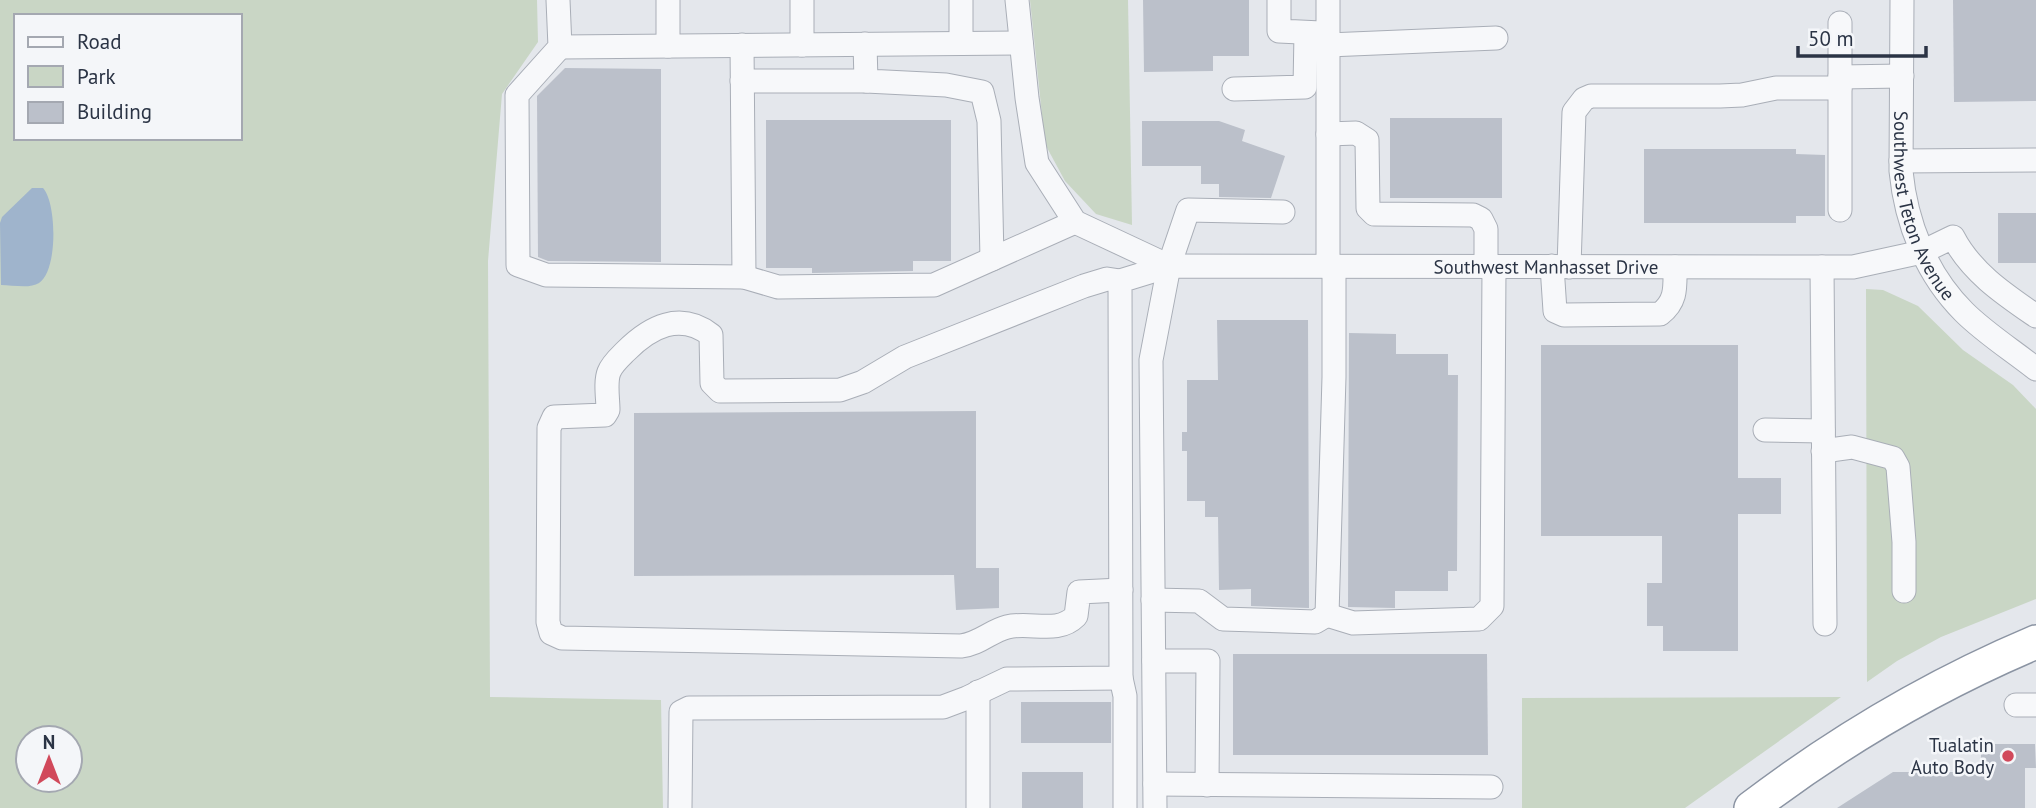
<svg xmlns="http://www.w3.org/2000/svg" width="2036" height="808" viewBox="0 0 2036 808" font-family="'PT Sans',sans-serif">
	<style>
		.green { fill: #c9d6c5; fill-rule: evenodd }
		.water { fill: #9fb4cc }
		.building { fill: #bbc0ca }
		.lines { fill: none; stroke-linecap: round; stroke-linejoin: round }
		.minor-casing { stroke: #a9aeb7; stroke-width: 25 }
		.highway-casing { stroke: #8b94a3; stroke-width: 36 }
		.minor { stroke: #f7f8fa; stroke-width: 23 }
		.highway { stroke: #fff; stroke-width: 33 }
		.poi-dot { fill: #d1495b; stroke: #f4f6f9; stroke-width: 2.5 }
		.labels { text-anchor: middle; stroke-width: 5; stroke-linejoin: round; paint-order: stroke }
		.street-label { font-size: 19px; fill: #2b3445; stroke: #f4f6f9 }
		.poi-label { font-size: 19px; fill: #2b3445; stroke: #f4f6f9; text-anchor: end }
	</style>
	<rect width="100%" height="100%" fill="#e4e7ec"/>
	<g class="green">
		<path d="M0 0H537L538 42 502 94 488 261 490 697 661 700 663 808H0ZM16 16H240V138H16ZM28 738H70V780H28Z"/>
		<polygon points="1030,0 1128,0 1132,225 1096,214 1065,181 1045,144"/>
		<polygon points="1866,289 1883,290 1918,306 1963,350 2013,385 2036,409 2036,599 1941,637 1897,661 1867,682"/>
		<polygon points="1841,697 1685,808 1522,808 1522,698"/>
	</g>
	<path class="water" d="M32 188H43C57 203 58 271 39 283 30 289 12 285 1 285L0 223 2 217Z"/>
	<g class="building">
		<polygon points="1143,0 1249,0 1249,56 1213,56 1213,71 1144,72"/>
		<polygon points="1953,0 2036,0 2036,101 1954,102"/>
		<polygon points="565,68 661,69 661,262 548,261 538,257 537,96"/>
		<rect x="1390" y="118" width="112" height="80"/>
		<polygon points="766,120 951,120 951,261 913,261 913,271 812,273 812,268 766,268"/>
		<polygon points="1142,121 1219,121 1245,130 1242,141 1285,156 1271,198 1219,197 1219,184 1201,184 1201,166 1142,166"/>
		<polygon points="1644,149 1796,149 1796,154 1825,155 1825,216 1796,216 1796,223 1644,223"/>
		<rect x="1998" y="213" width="38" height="50"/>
		<polygon points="1217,320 1308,320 1309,608 1251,606 1251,589 1219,590 1218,517 1205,517 1205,501 1187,501 1187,451 1182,451 1182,432 1187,432 1187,380 1218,380"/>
		<polygon points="1349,333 1396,334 1396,354 1448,354 1448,375 1458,375 1457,571 1448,571 1448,591 1395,591 1395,608 1348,607"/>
		<polygon points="1541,345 1738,345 1738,478 1781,478 1781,514 1738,514 1738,651 1663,651 1663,626 1647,626 1647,583 1662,583 1662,536 1541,536"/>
		<polygon points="976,411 976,568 999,568 999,608 956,610 954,575 634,576 634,413"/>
		<polygon points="1233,654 1487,654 1488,755 1233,755"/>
		<rect x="1021" y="702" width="90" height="41"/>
		<polygon points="1981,744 2035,744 2036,768 2025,768 2025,808 1837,808 1893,772 1981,772"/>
		<rect x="1022" y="772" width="61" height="36"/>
	</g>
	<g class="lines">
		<defs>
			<g id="minor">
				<polyline points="558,0 560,47 517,95 518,265 546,275 744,277 778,287 934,285 1075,222"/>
				<polyline points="668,0 668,46"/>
				<polyline points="961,0 961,43"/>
				<polyline points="1017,0 1027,98 1037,163 1075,222 1169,266"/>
				<polyline points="1279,0 1279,31 1321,33"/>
				<polyline points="1328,0 1328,267"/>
				<path id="s1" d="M1902 0 1901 171C1906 223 1926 274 1964 312 1985 333 2012 350 2036 369"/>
				<polyline points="1840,23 1840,210"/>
				<polyline points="865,44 866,81 946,85 982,92 989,121 992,259"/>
				<polyline points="742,45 744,277"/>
				<polyline points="802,45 802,0"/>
				<polyline points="1328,45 1496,38"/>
				<polyline points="560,47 1021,43"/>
				<polyline points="1840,77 1902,76"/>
				<polyline points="742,81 866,81"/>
				<polyline points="1234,89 1305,87 1306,33"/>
				<polyline points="1328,134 1356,133 1367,140 1368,208 1374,214 1473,215 1481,219 1486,229 1486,267"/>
				<polyline points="1901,161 2036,160"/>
				<path d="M1552 266 1555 311 1564 315 1660 314C1677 301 1675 287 1675 267"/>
				<polyline points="1569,267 1574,112 1584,99 1591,96 1720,96 1742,95 1776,88 1840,88"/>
				<polyline points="1822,267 1825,624"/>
				<path d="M1120 281 1107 279 1084 286 905 357 863 382 840 390 720 391 712 383 711 335C680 311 650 327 626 351 620 357 612 364 609 372 605 382 608 399 608 410L605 415 554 417 549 428 548 622 551 633 562 638 961 646C979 644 991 631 1007 627 1031 621 1057 635 1076 616L1079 592 1121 590"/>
				<polyline points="1765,430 1823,431"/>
				<polyline points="1823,451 1852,447 1893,458 1898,467 1904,542 1904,591"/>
				<polyline points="1153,600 1199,601 1223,619 1315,622 1327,615"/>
				<polyline points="1327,615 1353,623 1479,619 1492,606 1494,267"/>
				<polyline points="1327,615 1334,377 1334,267"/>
				<polyline points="1154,661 1208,661 1207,785"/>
				<polyline points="1121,678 1125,696 1125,808"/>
				<polyline points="2016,705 2036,705"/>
				<polyline points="1155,784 1491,787"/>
				<path id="s2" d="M680 808 681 712 689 708 943 707 967 698 1007 679 1121 678 1120 281 1169 266 1853 267 1922 252 1953 237C1971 272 2004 294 2036 316"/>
				<polyline points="978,808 978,692"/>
				<polyline points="1155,808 1151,360 1169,266 1188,210 1283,212"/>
			</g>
			<path id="highway" d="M1751 808C1839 741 1934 685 2036 642"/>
		</defs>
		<use href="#minor" class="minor-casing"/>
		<use href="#highway" class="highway-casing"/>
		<use href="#minor" class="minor"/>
		<use href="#highway" class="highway"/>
	</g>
	<circle class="poi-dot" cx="2008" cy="756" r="7"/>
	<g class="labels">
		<g class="street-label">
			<text dy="7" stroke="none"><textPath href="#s1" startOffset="210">Southwest Teton Avenue</textPath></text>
			<text dy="7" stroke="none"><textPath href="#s2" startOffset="1368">Southwest Manhasset Drive</textPath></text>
		</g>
		<g class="poi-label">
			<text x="1994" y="752">Tualatin<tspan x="1994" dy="22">Auto Body</tspan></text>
		</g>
	</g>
	<rect x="14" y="14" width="228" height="126" fill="#f4f6f9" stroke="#a4a8b1" stroke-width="2"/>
	<rect x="28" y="37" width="35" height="10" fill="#f7f8fa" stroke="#a4a8b1" stroke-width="2"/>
	<text x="77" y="49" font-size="21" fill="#2b3445">Road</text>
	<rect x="28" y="66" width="35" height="21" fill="#c9d6c5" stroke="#a4a8b1" stroke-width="2"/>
	<text x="77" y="84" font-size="21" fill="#2b3445">Park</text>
	<rect x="28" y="102" width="35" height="21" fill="#bbc0ca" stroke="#a4a8b1" stroke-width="2"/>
	<text x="77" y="119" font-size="21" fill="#2b3445">Building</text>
	<g transform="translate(49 759)"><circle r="33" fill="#f4f6f9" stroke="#a4a8b1" stroke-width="2"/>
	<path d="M0-5L12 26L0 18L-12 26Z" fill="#d1495b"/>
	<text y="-10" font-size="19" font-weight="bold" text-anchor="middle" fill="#2b3445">N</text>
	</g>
	<path d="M1798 46v10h128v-10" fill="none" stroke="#2b3445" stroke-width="3.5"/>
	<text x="1808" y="46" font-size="21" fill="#2b3445" stroke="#f4f6f9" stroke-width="5" paint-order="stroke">50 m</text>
</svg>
